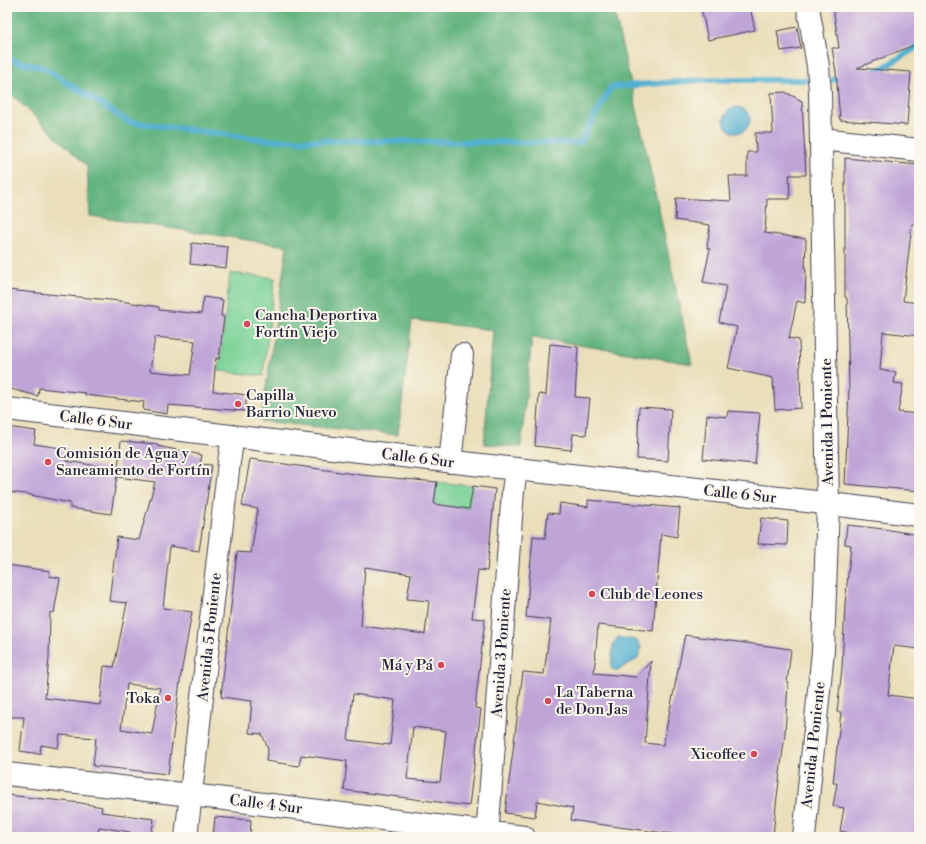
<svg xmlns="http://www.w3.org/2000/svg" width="926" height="844" viewBox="0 0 926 844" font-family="'Libre Bodoni',serif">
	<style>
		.green { fill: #7ad297; stroke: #4e7a69 }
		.forest { fill: #63b480; stroke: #426b5e }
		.water { fill: #52b0d0; stroke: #3a6986 }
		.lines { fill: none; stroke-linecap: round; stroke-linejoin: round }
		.stream { stroke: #52b0d0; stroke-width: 6 }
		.building { fill: #bfa4d8; fill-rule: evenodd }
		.minor-casing { stroke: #403e4e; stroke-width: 24 }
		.minor { stroke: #fff; stroke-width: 22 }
		.poi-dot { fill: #d1495b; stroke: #fbf7ec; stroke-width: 1.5 }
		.labels { text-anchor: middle; stroke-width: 4; stroke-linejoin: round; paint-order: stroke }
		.poi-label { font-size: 15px; fill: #22223b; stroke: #fbf7ec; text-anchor: start }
		.street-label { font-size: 15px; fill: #22223b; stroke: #fbf7ec }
	</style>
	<rect width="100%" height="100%" fill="#fbf7ec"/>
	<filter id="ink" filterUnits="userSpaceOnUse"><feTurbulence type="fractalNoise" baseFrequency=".025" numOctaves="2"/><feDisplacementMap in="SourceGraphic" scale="8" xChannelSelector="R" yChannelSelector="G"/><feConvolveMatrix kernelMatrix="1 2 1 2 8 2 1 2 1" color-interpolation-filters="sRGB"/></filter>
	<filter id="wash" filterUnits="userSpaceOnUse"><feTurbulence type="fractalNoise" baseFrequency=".012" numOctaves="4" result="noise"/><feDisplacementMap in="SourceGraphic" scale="16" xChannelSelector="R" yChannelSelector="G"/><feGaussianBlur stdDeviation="0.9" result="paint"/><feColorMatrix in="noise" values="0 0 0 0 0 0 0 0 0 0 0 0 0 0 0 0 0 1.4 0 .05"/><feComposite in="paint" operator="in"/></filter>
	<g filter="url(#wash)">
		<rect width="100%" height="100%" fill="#eadfba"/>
		<g class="green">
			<polygon points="230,273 275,278 263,376 219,371"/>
			<polygon points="437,482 473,486 469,509 434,504"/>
		</g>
		<polygon class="forest" points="7,7 613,7 644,140 692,364 532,337 521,447 484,444 493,330 412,320 398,435 261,421 287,246 90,216 87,166 7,90"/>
		<g class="water">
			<circle cx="737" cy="120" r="13"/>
			<polygon points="618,637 636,640 641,646 638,659 616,671 611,668 613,644"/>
		</g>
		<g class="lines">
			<g class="stream">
				<polyline points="7,59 44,68 129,122 267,140 580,143 611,87 702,80 831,80 844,78"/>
				<polyline points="871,72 881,69 919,46"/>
			</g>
		</g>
		<g id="blocks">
			<g class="building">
				<polygon points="701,7 750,7 755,30 708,40"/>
				<polygon points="833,7 915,7 916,16 919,16 919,43 857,68 911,72 907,125 840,120 836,72 832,48 839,48"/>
				<polygon points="797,27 801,48 781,51 777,31"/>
				<polygon points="785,92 802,101 806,175 789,175 790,199 767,199 765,233 806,239 805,270 806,270 805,303 797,301 789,338 799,340 801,408 775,410 773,378 728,368 737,327 719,322 726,286 703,282 710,249 707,248 710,225 675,220 676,198 731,201 729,176 747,176 747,152 756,152 755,133 773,133 771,93"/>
				<polygon points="845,158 919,165 919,224 912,224 903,301 919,303 919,336 883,332 880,370 896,372 894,383 903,384 898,412 919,414 919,491 845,484 849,389 847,298 845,297"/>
				<polygon points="192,243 228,247 226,268 190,264"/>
				<path d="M7 290 120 301 159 307V310L201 314 204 297 223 300 221 316 224 317 221 343 219 359 216 358 213 391 247 395 245 411 168 405 167 414 143 410 144 402 85 395 86 393 39 388 38 396 7 388ZM155 337 195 341 190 375 150 371Z"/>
				<polygon points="550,344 578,347 575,397 590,398 586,435 573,434 571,450 535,446 539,394 546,395"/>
				<polygon points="639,407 671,409 668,461 637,459"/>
				<polygon points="728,411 760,413 755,464 703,459 707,415 727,417"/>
				<polygon points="7,427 36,431 34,444 68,449 66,461 118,469 111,514 70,508 70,503 26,494 7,492"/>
				<path d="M121 441 157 444V446L202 455 200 464 212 465 199 551 170 546 163 608 192 612 181 674 168 774 93 766 96 738 60 735 58 748 41 745 40 754 20 751 24 717H7V565L50 571 49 576 60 578 54 613 50 612 49 658 45 698 100 705 104 666 114 667 127 603 109 601 117 537 139 540 155 482 117 477ZM127 684 160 688 152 734 121 729Z"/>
				<path d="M250 459 361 475 437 482 434 504 469 509 473 486 495 489 487 571 478 570 472 618 485 619 475 708 481 709 469 806 344 790 347 761 301 755 299 766 266 761 268 749 262 734 249 733 252 701 221 697 237 552 251 553 258 509 242 506ZM365 567 411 574 407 599 429 601 425 634 361 626ZM353 694 395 700 390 745 348 740ZM413 727 446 731 440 782 407 779Z"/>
				<polygon points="588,500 680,508 677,537 661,534 653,631 598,625 594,673 636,677 651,661 645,743 663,745 685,635 791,649 787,683 788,683 785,733 776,805 773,837 694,837 597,824 571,820 573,808 537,801 535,817 505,813 523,672 544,674 551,620 526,617 533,536 545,538 548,513 559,514 560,503 588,507"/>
				<polygon points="761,518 788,521 787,545 758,544"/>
				<polygon points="847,525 884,529 919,535 919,649 894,646 888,695 919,699 919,837 861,837 861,835 840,831 844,808 833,806 837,783 833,783 841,712 837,712 842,668 845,604 851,545 845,544"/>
				<polygon points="7,795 81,803 102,807 101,812 154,819 151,837 130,837 130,832 99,827 97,837 7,837"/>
				<polygon points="215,817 251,820 250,837 213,837"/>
			</g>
		</g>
	</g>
	<g filter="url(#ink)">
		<use href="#blocks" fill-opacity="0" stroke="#403e4e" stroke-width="1"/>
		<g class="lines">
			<defs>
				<g id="minor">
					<polyline points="822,139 919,150"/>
					<polyline points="7,409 281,442 516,469 807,501 919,515"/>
					<polyline points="450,462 462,355"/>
					<polyline points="7,774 217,798 524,837"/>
					<polyline points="186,837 229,462 233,436"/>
					<polyline points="487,837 513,491 516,469"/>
					<polyline points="804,837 823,651 828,504 820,92 818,66 808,7"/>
				</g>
			</defs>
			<use href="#minor" class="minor-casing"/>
			<use href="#minor" class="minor"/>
		</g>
	</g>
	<g class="poi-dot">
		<circle cx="247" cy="324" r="4"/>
		<circle cx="238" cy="404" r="4"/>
		<circle cx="48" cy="462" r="4"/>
		<circle cx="592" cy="594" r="4"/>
		<circle cx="441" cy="665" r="4"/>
		<circle cx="168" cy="698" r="4"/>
		<circle cx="548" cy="701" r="4"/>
		<circle cx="754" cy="754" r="4"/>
	</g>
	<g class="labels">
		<g class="poi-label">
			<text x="255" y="320">Cancha Deportiva<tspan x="255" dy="17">Fortín Viejo</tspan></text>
			<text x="246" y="400">Capilla<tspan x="246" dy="17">Barrio Nuevo</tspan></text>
			<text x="56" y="458">Comisión de Agua y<tspan x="56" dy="17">Saneamiento de Fortín</tspan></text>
			<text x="600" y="599">Club de Leones</text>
			<text x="433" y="670" text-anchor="end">Má y Pá</text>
			<text x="556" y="697">La Taberna<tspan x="556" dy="17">de Don Jas</tspan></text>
			<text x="160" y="703" text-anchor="end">Toka</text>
			<text x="746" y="759" text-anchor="end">Xicoffee</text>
		</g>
		<g class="street-label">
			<text transform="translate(96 420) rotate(7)" y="5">Calle 6 Sur</text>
			<text transform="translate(827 422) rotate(-91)" y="5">Avenida 1 Poniente</text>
			<text transform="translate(418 458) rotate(7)" y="5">Calle 6 Sur</text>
			<text transform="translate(740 494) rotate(6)" y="5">Calle 6 Sur</text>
			<text transform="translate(209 637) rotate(-84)" y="5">Avenida 5 Poniente</text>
			<text transform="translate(501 653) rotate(-86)" y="5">Avenida 3 Poniente</text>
			<text transform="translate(813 745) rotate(-84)" y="5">Avenida 1 Poniente</text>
			<text transform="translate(266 804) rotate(7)" y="5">Calle 4 Sur</text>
		</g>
	</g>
	<rect width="926" height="844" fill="none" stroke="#fbf7ec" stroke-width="24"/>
</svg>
